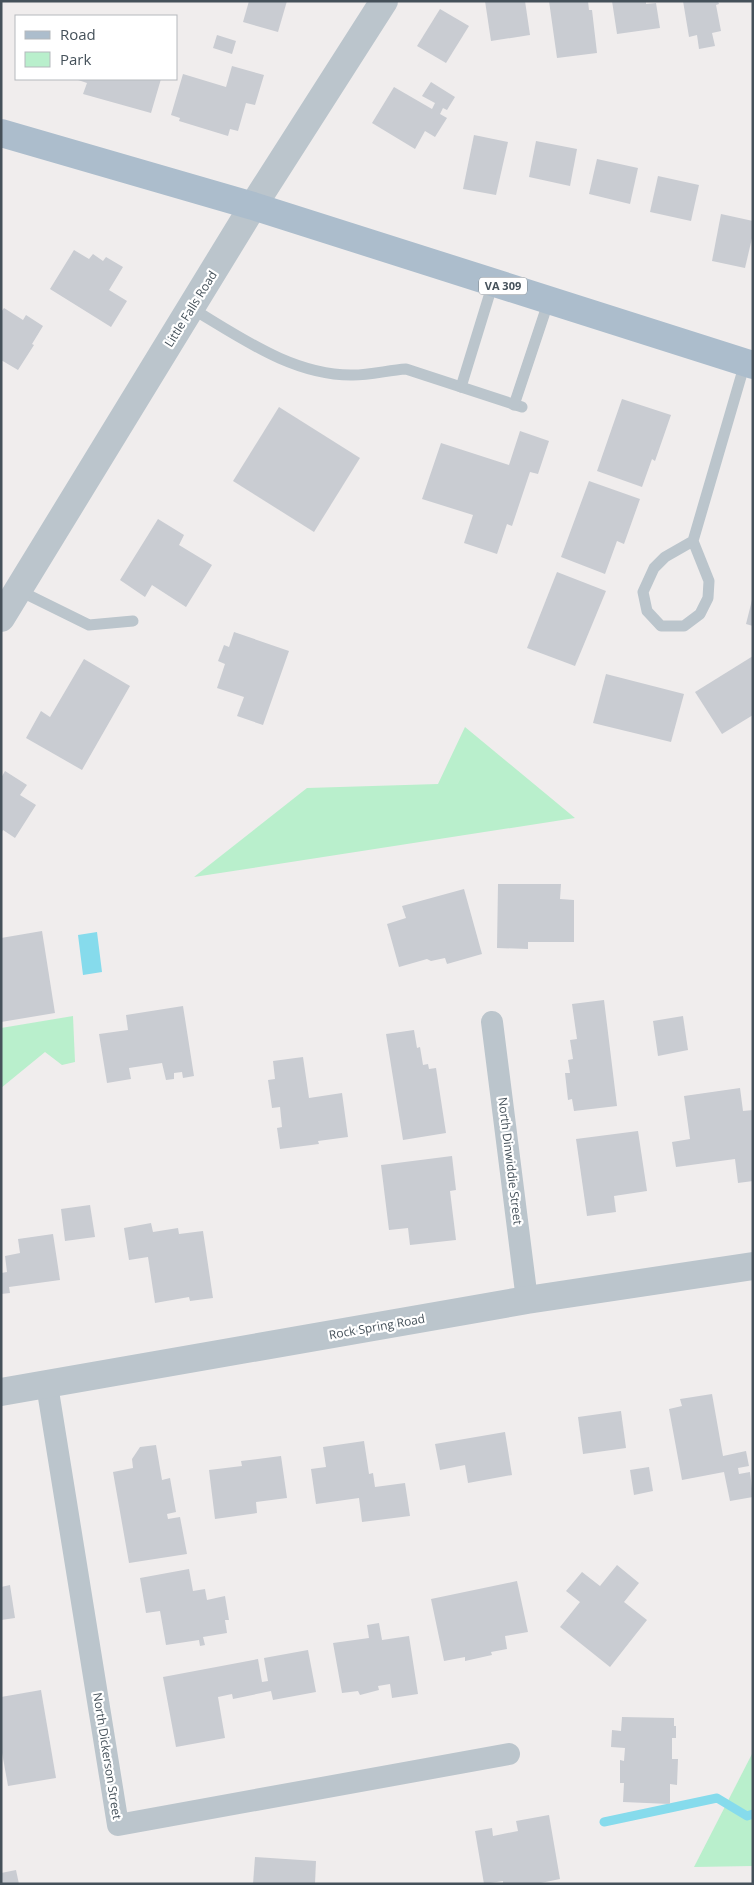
<svg xmlns="http://www.w3.org/2000/svg" width="754" height="1885" viewBox="0 0 754 1885" font-family="'Open Sans',sans-serif">
	<style>
		.green { fill: #b9efcc }
		.water { fill: #86dbec }
		.lines { fill: none; stroke-linecap: round; stroke-linejoin: round }
		.stream { stroke: #86dbec; stroke-width: 9 }
		.building { fill: #c9ccd2 }
		.service { stroke: #bbc5cc; stroke-width: 11 }
		.minor { stroke: #bbc5cc; stroke-width: 22 }
		.tertiary { stroke: #bbc5cc; stroke-width: 28 }
		.primary { stroke: #acbdcc; stroke-width: 28 }
		.labels { text-anchor: middle; stroke-width: 4.5; stroke-linejoin: round; paint-order: stroke }
		.shield { fill: #fff; stroke: #7d858c; stroke-width: 1 }
		.shield-label { font-size: 11px; font-weight: bold; fill: #45515a }
		.street-label { font-size: 12px; fill: #45515a; stroke: #fff }
	</style>
	<rect width="100%" height="100%" fill="#f0eded"/>
	<g class="green">
		<polygon points="465,727 575,818 194,877 307,788 438,784"/>
		<polygon points="73,1016 75,1062 62,1065 45,1052 1,1088 1,1028"/>
		<polygon points="753,1752 753,1866 694,1867"/>
	</g>
	<polygon class="water" points="97,932 102,972 83,975 78,935"/>
	<g class="lines">
		<polyline class="stream" points="604,1822 717,1798 747,1816 753,1814"/>
	</g>
	<g class="building">
		<polygon points="249,1 287,1 278,32 243,22"/>
		<polygon points="485,1 525,1 530,35 491,41"/>
		<polygon points="549,1 588,1 589,10 592,10 597,53 557,58"/>
		<polygon points="612,1 646,1 646,4 656,3 660,28 617,34"/>
		<polygon points="683,1 718,1 719,4 716,5 721,31 712,33 715,46 699,49 697,35 689,37"/>
		<polygon points="440,9 469,26 446,63 417,46"/>
		<polygon points="217,35 236,41 232,54 213,48"/>
		<polygon points="232,66 264,75 255,105 246,103 238,131 230,129 228,136 179,121 180,118 171,115 183,74 226,87"/>
		<polygon points="75,79 161,79 151,113 83,94 87,83"/>
		<polygon points="431,82 455,97 447,110 443,108 440,114 447,118 435,137 425,131 415,149 372,123 394,87 432,109 435,103 422,96"/>
		<polygon points="474,135 508,142 496,195 463,189"/>
		<polygon points="536,141 577,149 570,186 529,177"/>
		<polygon points="597,159 638,168 630,204 589,194"/>
		<polygon points="658,176 699,185 691,221 650,212"/>
		<polygon points="721,214 753,221 753,234 745,268 712,261"/>
		<polygon points="74,250 89,259 93,254 103,261 106,257 123,267 109,290 127,301 111,327 50,289"/>
		<polygon points="4,308 23,320 26,315 43,326 32,344 34,345 18,370 1,360 1,312"/>
		<polygon points="622,399 671,415 655,461 652,459 642,487 597,471"/>
		<polygon points="279,407 360,458 314,532 233,481"/>
		<polygon points="520,431 549,441 538,474 530,472 512,526 507,524 497,554 464,543 473,515 422,499 441,443 509,465"/>
		<polygon points="589,481 640,499 624,544 617,541 605,574 561,557"/>
		<polygon points="158,519 184,535 179,545 212,565 186,607 152,585 145,597 120,580"/>
		<polygon points="557,572 606,591 575,666 527,648"/>
		<polygon points="752,600 753,600 753,626 746,624"/>
		<polygon points="234,632 289,651 263,725 237,716 244,697 217,688 225,664 218,661 224,645 229,647"/>
		<polygon points="753,656 753,715 722,734 695,692"/>
		<polygon points="84,659 130,686 82,770 26,738 41,711 50,717"/>
		<polygon points="606,674 684,694 671,742 593,723"/>
		<polygon points="5,771 27,785 20,795 36,805 15,838 3,830 1,833 1,778"/>
		<polygon points="498,884 561,884 560,899 574,900 574,942 528,942 528,949 497,948"/>
		<polygon points="464,889 482,954 447,964 445,958 431,961 427,959 399,967 387,924 406,918 402,906"/>
		<polygon points="42,931 55,1013 1,1022 1,938"/>
		<polygon points="604,1000 617,1106 574,1111 572,1099 568,1100 565,1073 570,1073 568,1060 573,1059 570,1040 577,1039 572,1004"/>
		<polygon points="183,1006 194,1076 183,1078 182,1072 174,1073 174,1079 166,1080 162,1063 129,1068 131,1079 107,1083 99,1034 128,1030 126,1015"/>
		<polygon points="683,1016 688,1050 658,1056 653,1021"/>
		<polygon points="414,1030 417,1048 420,1047 423,1065 428,1064 429,1069 436,1068 446,1133 403,1140 386,1034"/>
		<polygon points="303,1057 309,1098 342,1093 348,1137 318,1141 319,1144 280,1149 277,1128 282,1127 280,1107 272,1108 268,1080 275,1079 273,1061"/>
		<polygon points="740,1088 743,1111 753,1110 753,1181 738,1183 735,1159 676,1167 672,1142 690,1139 684,1096"/>
		<polygon points="638,1131 647,1191 614,1196 616,1212 587,1216 576,1139"/>
		<polygon points="452,1156 456,1190 450,1191 456,1240 410,1245 408,1228 389,1230 381,1165"/>
		<polygon points="90,1205 95,1237 65,1241 61,1209"/>
		<polygon points="151,1223 153,1232 178,1228 179,1234 203,1231 213,1298 190,1301 189,1297 155,1303 148,1257 129,1260 124,1228"/>
		<polygon points="53,1234 60,1280 9,1287 10,1293 1,1294 1,1273 7,1272 5,1256 20,1253 18,1239"/>
		<polygon points="712,1394 723,1456 746,1451 749,1466 738,1468 739,1474 750,1472 753,1497 730,1501 724,1472 682,1480 669,1409 682,1406 680,1399"/>
		<polygon points="621,1411 626,1448 583,1454 578,1417"/>
		<polygon points="505,1432 512,1475 468,1483 465,1465 440,1470 435,1444"/>
		<polygon points="364,1441 369,1474 373,1473 375,1487 405,1483 410,1516 362,1522 359,1498 316,1504 311,1469 326,1467 323,1447"/>
		<polygon points="156,1445 162,1480 170,1478 176,1512 167,1514 168,1519 180,1517 187,1554 129,1563 113,1472 133,1468 132,1459 140,1447"/>
		<polygon points="281,1456 287,1498 256,1502 257,1513 215,1519 209,1470 242,1466 241,1461"/>
		<polygon points="649,1467 653,1491 634,1495 630,1470"/>
		<polygon points="617,1565 639,1583 624,1602 647,1620 610,1667 560,1627 580,1602 566,1591 582,1572 600,1586"/>
		<polygon points="189,1569 193,1591 205,1589 207,1600 225,1596 229,1620 225,1620 227,1633 203,1637 205,1645 200,1646 199,1640 166,1645 160,1611 146,1613 140,1578"/>
		<polygon points="517,1581 528,1632 505,1636 507,1649 491,1652 492,1655 465,1661 465,1657 444,1661 431,1599"/>
		<polygon points="10,1585 15,1618 1,1620 1,1587"/>
		<polygon points="379,1623 382,1640 409,1636 418,1694 392,1698 390,1684 378,1686 379,1690 360,1695 358,1691 342,1693 333,1643 369,1638 367,1625"/>
		<polygon points="308,1650 316,1692 273,1700 271,1691 233,1699 232,1694 218,1697 225,1738 176,1747 163,1677 258,1659 262,1682 268,1681 264,1658"/>
		<polygon points="41,1690 56,1778 8,1786 1,1747 1,1697"/>
		<polygon points="622,1717 674,1718 674,1726 676,1726 676,1738 672,1738 672,1759 678,1759 677,1785 670,1784 670,1804 623,1802 624,1783 620,1783 620,1760 624,1761 625,1748 611,1747 612,1730 621,1731"/>
		<polygon points="549,1815 560,1879 536,1884 503,1884 503,1881 484,1884 475,1831 492,1828 493,1836 518,1831 516,1821"/>
		<polygon points="255,1857 316,1861 315,1884 253,1884"/>
		<polygon points="16,1870 19,1884 1,1884 1,1873"/>
	</g>
	<g class="lines">
		<g class="service">
			<path d="M191 308C240 337 293 376 353 375 371 375 389 370 406 369L522 407"/>
			<polyline points="461,387 493,283"/>
			<polyline points="514,405 549,300"/>
			<polyline points="693,541 709,581 708,598 700,614 684,626 661,626 647,611 643,592 654,568 665,557 693,541 745,363"/>
			<polyline points="18,590 89,625 133,621"/>
		</g>
		<g class="minor">
			<polyline points="492,1022 527,1300"/>
			<polyline points="47,1385 118,1825 509,1754"/>
		</g>
		<g class="tertiary">
			<polyline points="1,618 253,206 384,1"/>
			<polyline points="1,1392 527,1300 753,1266"/>
		</g>
		<polyline class="primary" points="1,133 253,206 753,365"/>
	</g>
	<g class="labels">
		<rect class="shield" x="479" y="277.5" width="48" height="17" rx="4"/>
		<g class="shield-label">
			<text x="503" y="290">VA 309</text>
		</g>
		<g class="street-label">
			<text transform="translate(191 309) rotate(-58)" y="4">Little Falls Road</text>
			<text transform="translate(510 1161) rotate(83)" y="4">North Dinwiddie Street</text>
			<text transform="translate(377 1327) rotate(-10)" y="4">Rock Spring Road</text>
			<text transform="translate(107 1756) rotate(81)" y="4">North Dickerson Street</text>
		</g>
	</g>
	<rect width="754" height="1885" fill="none" stroke="#45515a" stroke-width="5"/>
	<rect x="15" y="15" width="162" height="65" fill="#ffffff" stroke="#b5b9bd"/>
	<rect x="25" y="31" width="25" height="8" fill="#acbdcc" stroke="#b5b9bd"/>
	<text x="60" y="40" font-size="15" fill="#45515a">Road</text>
	<rect x="25" y="52" width="25" height="15" fill="#b9efcc" stroke="#b5b9bd"/>
	<text x="60" y="65" font-size="15" fill="#45515a">Park</text>
</svg>
